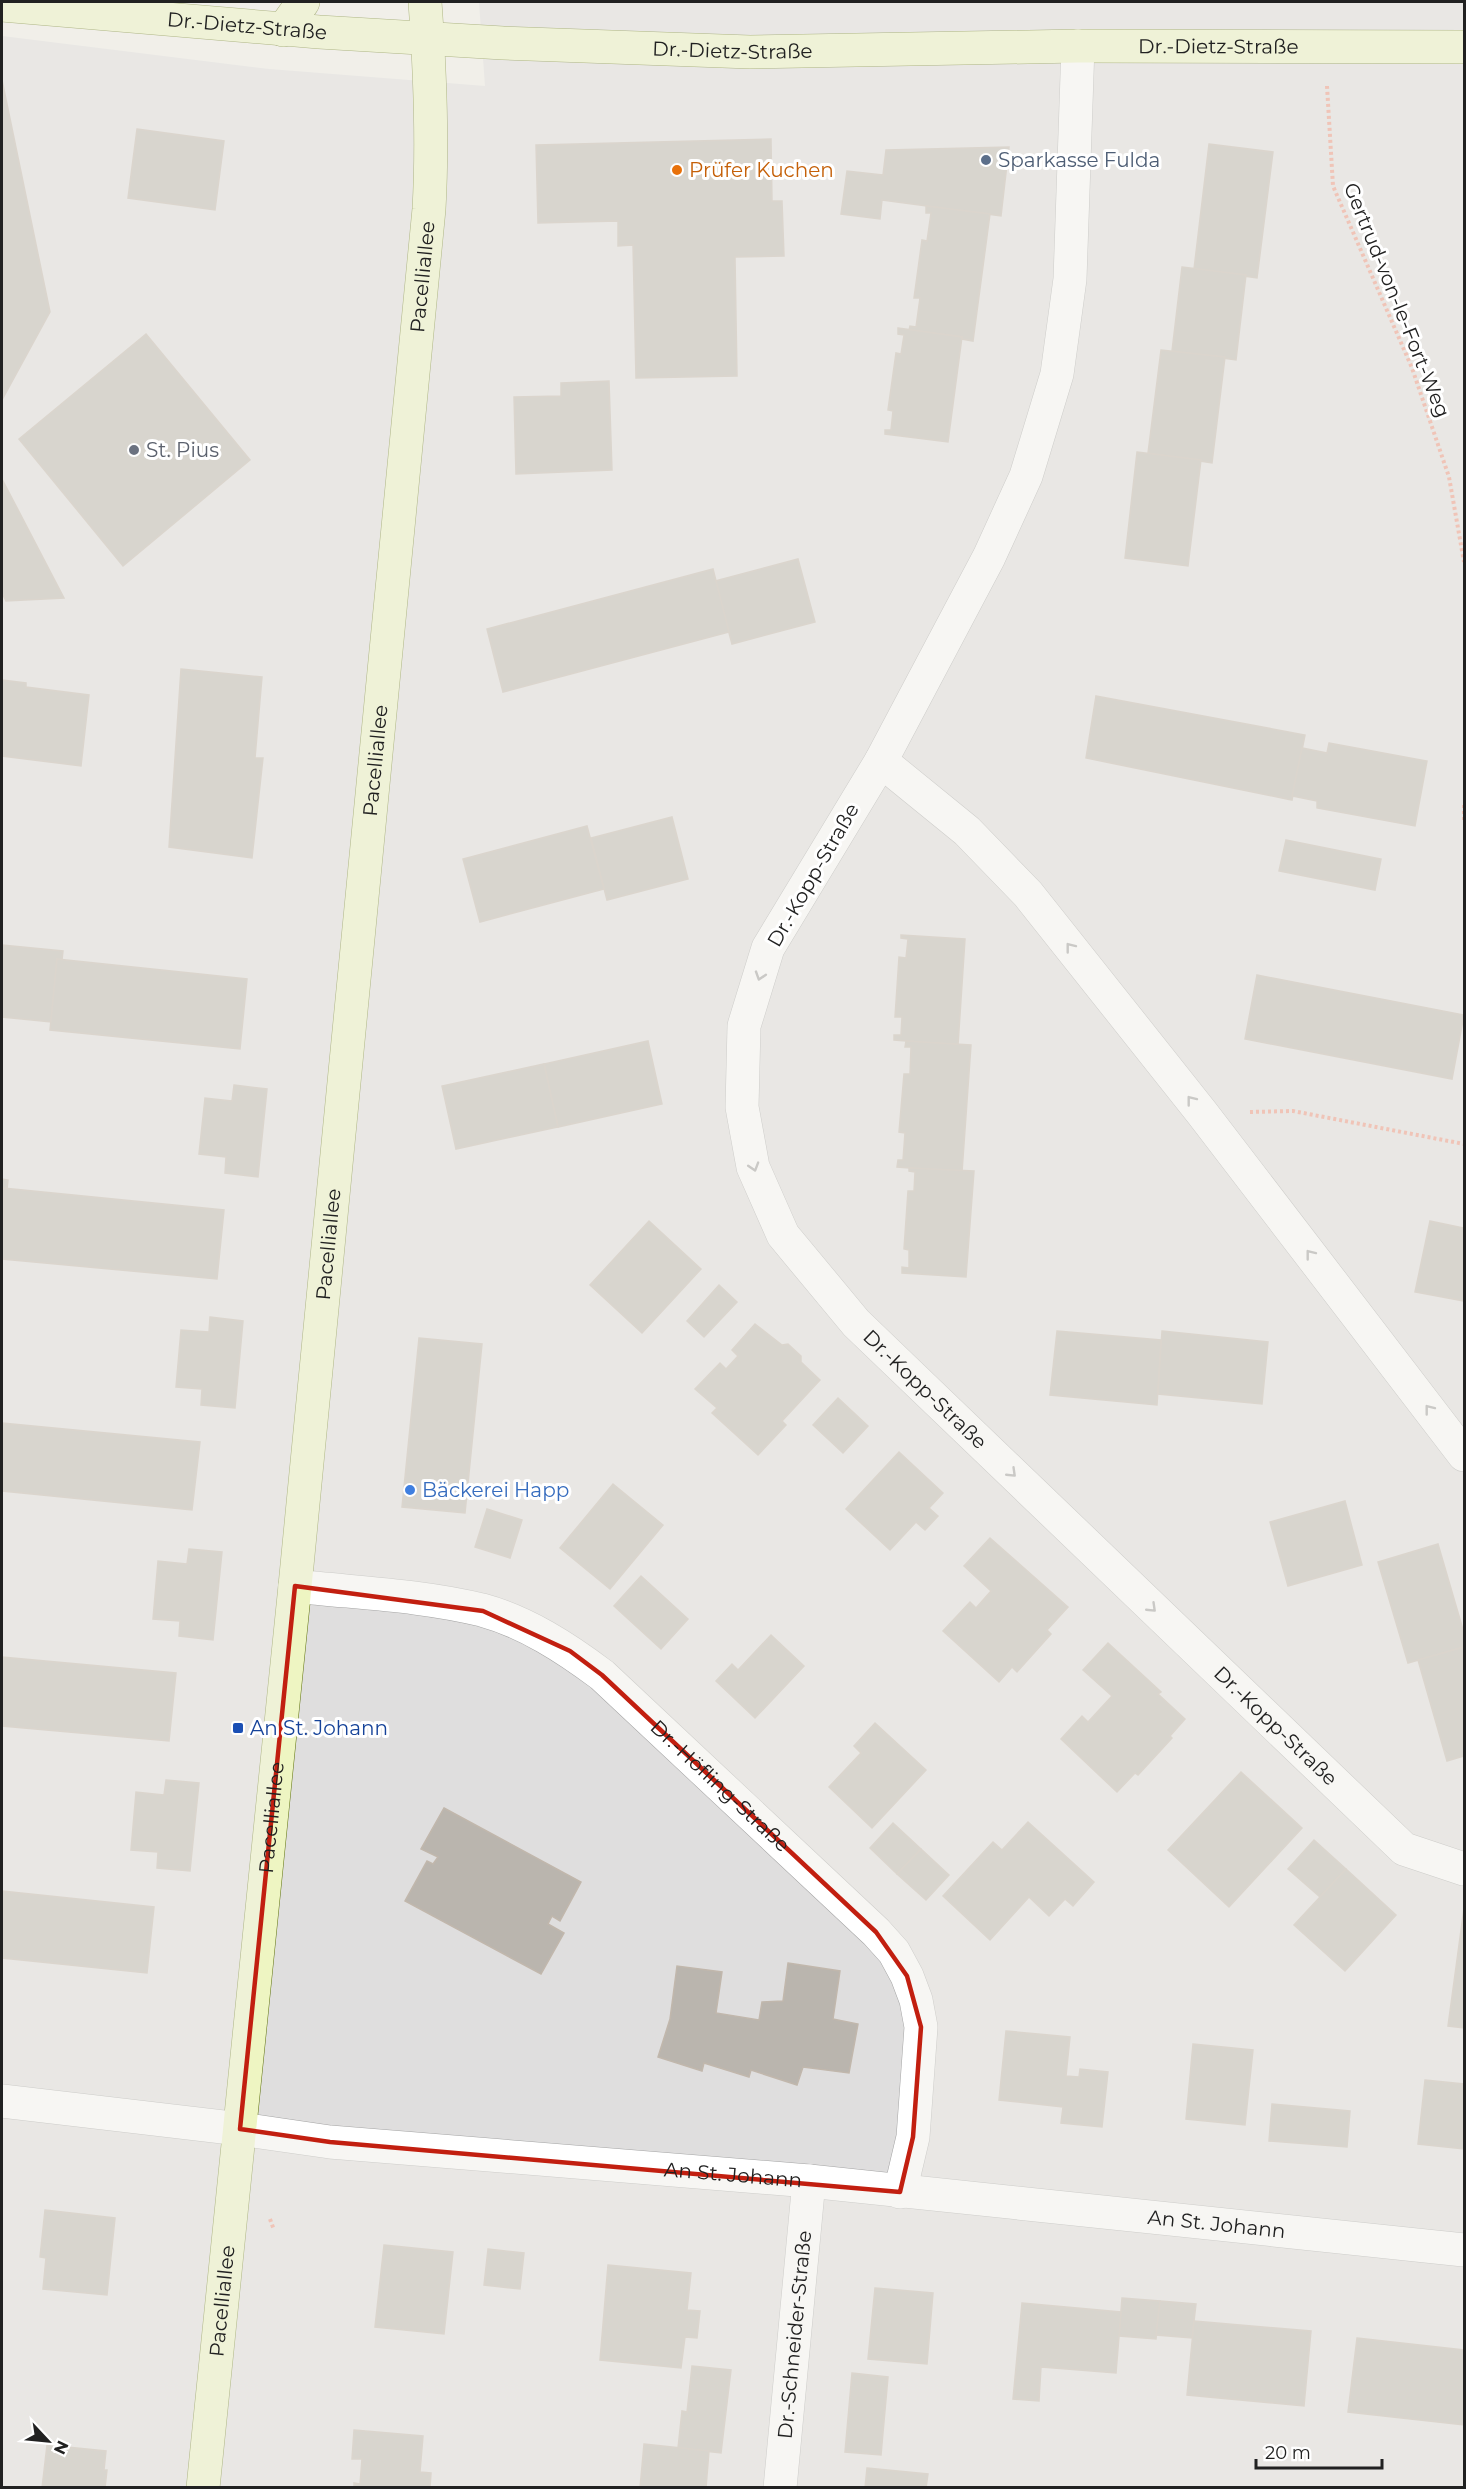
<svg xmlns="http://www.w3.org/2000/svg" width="1466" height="2489" viewBox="0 0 1466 2489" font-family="Montserrat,sans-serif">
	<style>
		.residential { fill: #dfdede }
		.building { fill: #bab5ae; stroke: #c1b7ac; stroke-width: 1.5 }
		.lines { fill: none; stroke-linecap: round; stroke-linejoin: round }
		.minor-casing { stroke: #a5a5a5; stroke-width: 34 }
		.secondary-casing { stroke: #5f720e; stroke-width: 34 }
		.path { stroke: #ef917b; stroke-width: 4; stroke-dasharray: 3 3; stroke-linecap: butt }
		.minor { stroke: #fff; stroke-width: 33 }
		.secondary { stroke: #eef5c2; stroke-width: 33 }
		.oneway { stroke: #9b9b9b }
		.marked { fill: none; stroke: #c21f10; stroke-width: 4.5; stroke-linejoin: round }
		.service-dot { fill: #5c6f8a; stroke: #fff; stroke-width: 2 }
		.food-dot { fill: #e8710a; stroke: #fff; stroke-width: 2 }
		.worship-dot { fill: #6b7280; stroke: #fff; stroke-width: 2 }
		.shop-dot { fill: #3f7fe0; stroke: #fff; stroke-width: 2 }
		.transit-dot { fill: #1a4fb4; stroke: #fff; stroke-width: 2 }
		.labels { text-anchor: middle; stroke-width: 6; stroke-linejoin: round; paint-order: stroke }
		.street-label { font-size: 20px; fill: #212121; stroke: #fff }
		.service-label { font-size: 20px; fill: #4e5e75; stroke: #fff; text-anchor: start }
		.food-label { font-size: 20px; fill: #c56008; stroke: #fff; text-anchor: start }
		.worship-label { font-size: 20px; fill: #5b616d; stroke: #fff; text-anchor: start }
		.shop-label { font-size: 20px; fill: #366cbe; stroke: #fff; text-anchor: start }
		.transit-label { font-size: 20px; fill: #164399; stroke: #fff; text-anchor: start }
	</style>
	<rect width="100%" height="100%" fill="#f1efe9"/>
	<polygon class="residential" points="479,2 1464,2 1464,2487 2,2488 2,36 269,69 485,86"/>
	<g class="building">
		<polygon points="2,80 50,312 2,400"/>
		<polygon points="137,129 224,141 215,210 128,198"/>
		<polygon points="771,139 772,201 782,201 784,256 735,257 737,376 636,378 633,245 618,246 618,221 538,223 536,145"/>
		<polygon points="1209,144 1273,152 1257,278 1194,269"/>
		<polygon points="1009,147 1001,216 882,200 880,219 841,214 847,171 883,175 886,150"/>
		<polygon points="926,206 990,214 973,341 962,339 962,337 909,330 910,326 916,327 920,298 914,298 922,240 927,241 931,213 926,213"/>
		<polygon points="1182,267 1246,275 1236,360 1172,351"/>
		<polygon points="898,328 962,337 948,442 885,434 885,430 891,430 893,411 888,410 896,353 901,354 904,335 898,334"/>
		<polygon points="146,334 250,460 123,566 19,439"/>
		<polygon points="1161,350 1225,357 1212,463 1148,453"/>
		<polygon points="609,381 612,470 516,474 514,397 561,396 561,383"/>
		<polygon points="1137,452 1201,460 1188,566 1125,558"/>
		<polygon points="2,479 64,598 6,601 2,593"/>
		<polygon points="798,559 815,622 732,644 715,581"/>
		<polygon points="713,569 729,632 503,692 487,629"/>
		<polygon points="181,669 262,677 255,758 263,758 252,858 169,847"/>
		<polygon points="2,680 26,683 26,687 89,695 81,766 2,756"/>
		<polygon points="1096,696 1305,735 1292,800 1086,758"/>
		<polygon points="1329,743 1427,761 1415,826 1317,808 1317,801 1292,796 1302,748 1327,753"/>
		<polygon points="672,817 688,879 607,900 591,838"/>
		<polygon points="587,826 604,889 480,922 463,859"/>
		<polygon points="1286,840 1381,859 1375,890 1279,871"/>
		<polygon points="901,935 965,939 958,1045 894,1040 894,1035 901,1035 902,1017 895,1017 899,957 906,958 908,939 901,938"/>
		<polygon points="2,945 63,951 62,960 57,959 51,1022 2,1017"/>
		<polygon points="57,959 247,979 240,1049 50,1030"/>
		<polygon points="1257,975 1464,1015 1452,1079 1245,1039"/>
		<polygon points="648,1041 662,1104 558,1127 544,1064"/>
		<polygon points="906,1041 971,1045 962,1172 897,1167 898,1160 903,1160 905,1133 899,1132 904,1074 910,1074 911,1047 905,1047"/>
		<polygon points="544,1064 558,1127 456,1149 442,1086"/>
		<polygon points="234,1085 267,1089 258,1177 225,1173 226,1157 199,1154 205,1098 232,1101"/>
		<polygon points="909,1168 974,1171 966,1277 902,1273 902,1267 909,1268 909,1250 904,1249 908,1191 914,1191 915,1172 909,1171"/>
		<polygon points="2,1179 8,1180 7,1189 3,1188 2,1199"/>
		<polygon points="3,1188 224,1210 217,1279 2,1259"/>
		<polygon points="649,1221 701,1269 642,1333 590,1285"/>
		<polygon points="1430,1221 1464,1228 1464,1301 1415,1292"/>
		<polygon points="719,1285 737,1302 704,1337 687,1321"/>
		<polygon points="210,1317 243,1321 235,1408 201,1405 202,1389 176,1387 181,1330 209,1332"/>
		<polygon points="755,1324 782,1345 788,1344 801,1356 801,1362 820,1380 782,1421 786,1425 758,1455 712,1413 717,1408 695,1389 720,1363 726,1369 738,1356 732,1350"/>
		<polygon points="1057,1331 1161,1340 1157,1405 1050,1395"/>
		<polygon points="1162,1331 1268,1342 1262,1404 1158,1394"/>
		<polygon points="419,1338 482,1344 465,1513 402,1507"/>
		<polygon points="838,1398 868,1426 843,1453 813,1425"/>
		<polygon points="2,1423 200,1442 192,1510 2,1491"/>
		<polygon points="899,1452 943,1493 929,1508 938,1516 925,1530 916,1522 890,1550 846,1509"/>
		<polygon points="613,1484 663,1525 610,1589 560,1548"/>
		<polygon points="1345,1501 1362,1565 1288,1586 1270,1522"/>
		<polygon points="487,1509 522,1520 510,1558 475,1547"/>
		<polygon points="990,1538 1068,1607 1047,1630 1051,1634 1017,1672 1012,1667 999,1682 943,1631 970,1602 976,1608 991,1591 964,1566"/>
		<polygon points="1438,1544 1464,1633 1464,1647 1408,1663 1378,1562"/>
		<polygon points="189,1549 222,1552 213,1640 179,1636 180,1621 153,1619 158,1561 187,1564"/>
		<polygon points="641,1576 688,1619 661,1649 614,1606"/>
		<polygon points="771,1635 804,1666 755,1718 716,1681 732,1664 738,1670"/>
		<polygon points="1108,1643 1161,1692 1158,1694 1185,1719 1170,1736 1172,1738 1138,1775 1135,1773 1117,1792 1061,1739 1082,1716 1088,1722 1112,1696 1083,1670"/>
		<polygon points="1464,1647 1464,1756 1447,1761 1418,1660"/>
		<polygon points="2,1657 176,1673 169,1741 2,1726"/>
		<polygon points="875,1723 926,1770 872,1828 829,1787 861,1753 854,1746"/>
		<polygon points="1241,1772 1302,1828 1229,1907 1168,1850"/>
		<polygon points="166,1780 199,1783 190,1871 157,1868 158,1852 131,1850 136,1792 164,1795"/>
		<polygon points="444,1808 581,1882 560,1921 552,1916 548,1924 564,1933 541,1974 405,1901 427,1861 433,1864 438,1857 421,1849"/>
		<polygon points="1028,1822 1094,1882 1073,1906 1065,1899 1049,1916 1029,1897 990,1940 943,1896 993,1842 1002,1850"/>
		<polygon points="893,1823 921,1849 897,1874 870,1848"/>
		<polygon points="1314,1840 1346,1869 1320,1897 1288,1869"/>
		<polygon points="921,1849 949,1875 926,1900 897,1874"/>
		<polygon points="1346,1869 1396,1915 1345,1971 1294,1925"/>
		<polygon points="2,1891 154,1907 147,1973 2,1958"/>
		<polygon points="1464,1908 1464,2028 1448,2026"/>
		<polygon points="788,1963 840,1971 833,2019 858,2024 849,2073 803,2067 797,2085 751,2070 749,2077 704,2063 702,2071 658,2057 670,2019 677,1966 722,1972 716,2013 759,2020 762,2002 783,2001"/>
		<polygon points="1006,2031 1070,2037 1066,2076 1079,2077 1080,2069 1108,2072 1102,2127 1061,2123 1063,2107 999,2100"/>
		<polygon points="1193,2044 1253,2050 1245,2125 1186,2119"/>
		<polygon points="1425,2080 1464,2084 1464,2149 1418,2144"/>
		<polygon points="1272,2104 1350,2111 1347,2147 1269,2141"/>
		<polygon points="45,2210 115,2218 107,2295 43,2289 46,2258 40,2257"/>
		<polygon points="384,2245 453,2252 444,2334 375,2327"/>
		<polygon points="488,2249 524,2253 520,2289 484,2285"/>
		<polygon points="608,2265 691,2273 687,2310 700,2311 697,2338 685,2337 681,2368 600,2360"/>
		<polygon points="875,2288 933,2293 927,2364 868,2359"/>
		<polygon points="1122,2298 1160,2301 1156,2339 1119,2336"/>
		<polygon points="1160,2301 1196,2304 1192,2338 1156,2335"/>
		<polygon points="1022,2303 1121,2312 1116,2373 1041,2367 1039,2401 1013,2399"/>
		<polygon points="1194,2321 1311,2331 1304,2406 1187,2395"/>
		<polygon points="1357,2338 1464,2350 1464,2425 1348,2412"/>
		<polygon points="692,2366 731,2370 721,2453 678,2448 682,2411 687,2412"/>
		<polygon points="852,2373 888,2377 881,2455 845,2452"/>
		<polygon points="354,2430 423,2436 420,2472 431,2473 430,2488 354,2488 354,2483 360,2484 362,2459 352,2459"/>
		<polygon points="644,2444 709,2451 706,2488 640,2488"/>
		<polygon points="47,2445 106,2451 104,2470 107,2470 105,2488 42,2488"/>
		<polygon points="867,2468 928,2474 926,2488 865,2488"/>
	</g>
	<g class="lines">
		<defs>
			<g id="minor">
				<path id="s1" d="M1078 46 1070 279 1057 374 1026 476 989 557 881 761 768 948 744 1026 742 1107 753 1167 783 1235 856 1323 1404 1849 1464 1869"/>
				<polyline points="881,761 967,831 1028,894 1202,1113 1464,1455"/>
				<path id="s2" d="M295 1586C357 1593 421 1595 482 1610 526 1622 566 1648 602 1675L876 1932 894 1952 907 1976 916 2000 921 2027 913 2137 900 2192"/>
				<path id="s3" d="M2 2101 240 2129 330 2142 809 2181 1464 2250"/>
				<path id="s4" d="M780 2488 809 2181"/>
			</g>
			<g id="secondary">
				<path id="s5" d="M2 5 319 32 503 43 750 52 1078 46 1464 47"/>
				<polyline points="283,30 303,2"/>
				<path id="s6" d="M203 2488 295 1586 429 209C433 139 430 71 425 2"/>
			</g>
		</defs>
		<use href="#minor" class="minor-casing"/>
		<use href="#secondary" class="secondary-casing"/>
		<g class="path">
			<polyline points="1327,86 1333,186 1412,368 1449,477 1464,562"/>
			<polyline points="1464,805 1464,820"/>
			<polyline points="1250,1112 1293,1111 1464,1144"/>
			<polyline points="270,2219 274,2230"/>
		</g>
		<use href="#minor" class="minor"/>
		<use href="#secondary" class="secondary"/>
	</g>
	<defs><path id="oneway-chevron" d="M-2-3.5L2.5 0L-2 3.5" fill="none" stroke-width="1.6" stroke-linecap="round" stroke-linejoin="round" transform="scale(1.5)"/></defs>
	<g class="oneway">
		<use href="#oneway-chevron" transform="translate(1070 947) rotate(-128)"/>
		<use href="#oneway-chevron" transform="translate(760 976) rotate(108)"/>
		<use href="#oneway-chevron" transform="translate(1191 1100) rotate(-128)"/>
		<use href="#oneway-chevron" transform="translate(754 1167) rotate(73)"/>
		<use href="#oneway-chevron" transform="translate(1310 1254) rotate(-128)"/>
		<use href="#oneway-chevron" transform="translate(1429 1409) rotate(-128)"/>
		<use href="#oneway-chevron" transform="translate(1012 1473) rotate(44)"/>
		<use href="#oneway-chevron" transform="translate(1152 1608) rotate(44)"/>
	</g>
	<path d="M0 0H1466V2489H0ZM295 1586 483 1611 570 1651 602 1675 876 1932 907 1976 921 2027 913 2137 900 2192 330 2142 240 2129Z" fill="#f1efe9" fill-opacity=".55" fill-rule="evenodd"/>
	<path class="marked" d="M295 1586 483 1611 570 1651 602 1675 876 1932 907 1976 921 2027 913 2137 900 2192 330 2142 240 2129Z"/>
	<circle class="service-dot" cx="986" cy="160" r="6"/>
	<circle class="food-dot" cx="677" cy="170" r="6"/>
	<circle class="worship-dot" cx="134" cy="450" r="6"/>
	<circle class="shop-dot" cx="410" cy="1490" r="6"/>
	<rect class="transit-dot" x="232" y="1722" width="12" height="12" rx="3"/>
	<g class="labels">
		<g class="street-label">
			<text dy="7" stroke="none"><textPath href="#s5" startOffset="246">Dr.-Dietz-Straße</textPath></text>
			<text dy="7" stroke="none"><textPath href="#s5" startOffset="1218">Dr.-Dietz-Straße</textPath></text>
			<text dy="7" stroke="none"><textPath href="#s5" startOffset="732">Dr.-Dietz-Straße</textPath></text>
			<text dy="7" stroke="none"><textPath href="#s6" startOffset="2222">Pacelliallee</textPath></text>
			<text transform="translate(1397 300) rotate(68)" y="7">Gertrud-von-le-Fort-Weg</text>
			<text dy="7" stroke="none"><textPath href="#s6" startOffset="1736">Pacelliallee</textPath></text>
			<text transform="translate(813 875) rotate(-60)" y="7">Dr.-Kopp-Straße</text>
			<text dy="7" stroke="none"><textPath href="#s6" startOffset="1250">Pacelliallee</textPath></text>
			<text dy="7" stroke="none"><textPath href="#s1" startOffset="1482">Dr.-Kopp-Straße</textPath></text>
			<text dy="7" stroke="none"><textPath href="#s1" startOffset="1968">Dr.-Kopp-Straße</textPath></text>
			<text dy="7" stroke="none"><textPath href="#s2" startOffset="488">Dr.-Höfling-Straße</textPath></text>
			<text dy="7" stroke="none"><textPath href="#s6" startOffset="674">Pacelliallee</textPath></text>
			<text dy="7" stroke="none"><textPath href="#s3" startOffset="735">An St. Johann</textPath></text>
			<text dy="7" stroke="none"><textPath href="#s3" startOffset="1221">An St. Johann</textPath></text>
			<text dy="7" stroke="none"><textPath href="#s6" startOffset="188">Pacelliallee</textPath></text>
			<text dy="7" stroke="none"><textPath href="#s4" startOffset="154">Dr.-Schneider-Straße</textPath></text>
		</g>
		<g class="service-label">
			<text x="998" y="167">Sparkasse Fulda</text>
		</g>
		<g class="food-label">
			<text x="689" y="177">Prüfer Kuchen</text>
		</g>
		<g class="worship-label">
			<text x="146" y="457">St. Pius</text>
		</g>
		<g class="shop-label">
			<text x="422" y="1497">Bäckerei Happ</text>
		</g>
		<g class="transit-label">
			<text x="250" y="1735">An St. Johann</text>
		</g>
	</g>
	<rect width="1466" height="2489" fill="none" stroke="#212121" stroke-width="6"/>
	<g transform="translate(48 2441) rotate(116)" stroke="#ffffff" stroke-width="4.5" paint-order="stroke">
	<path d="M0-4.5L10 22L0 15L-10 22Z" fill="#212121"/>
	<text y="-9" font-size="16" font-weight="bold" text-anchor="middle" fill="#212121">N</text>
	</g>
	<path d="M1256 2459v9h126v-9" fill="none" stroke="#212121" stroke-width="3"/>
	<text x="1265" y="2459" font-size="18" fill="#212121" stroke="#ffffff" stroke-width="4.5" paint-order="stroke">20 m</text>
</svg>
